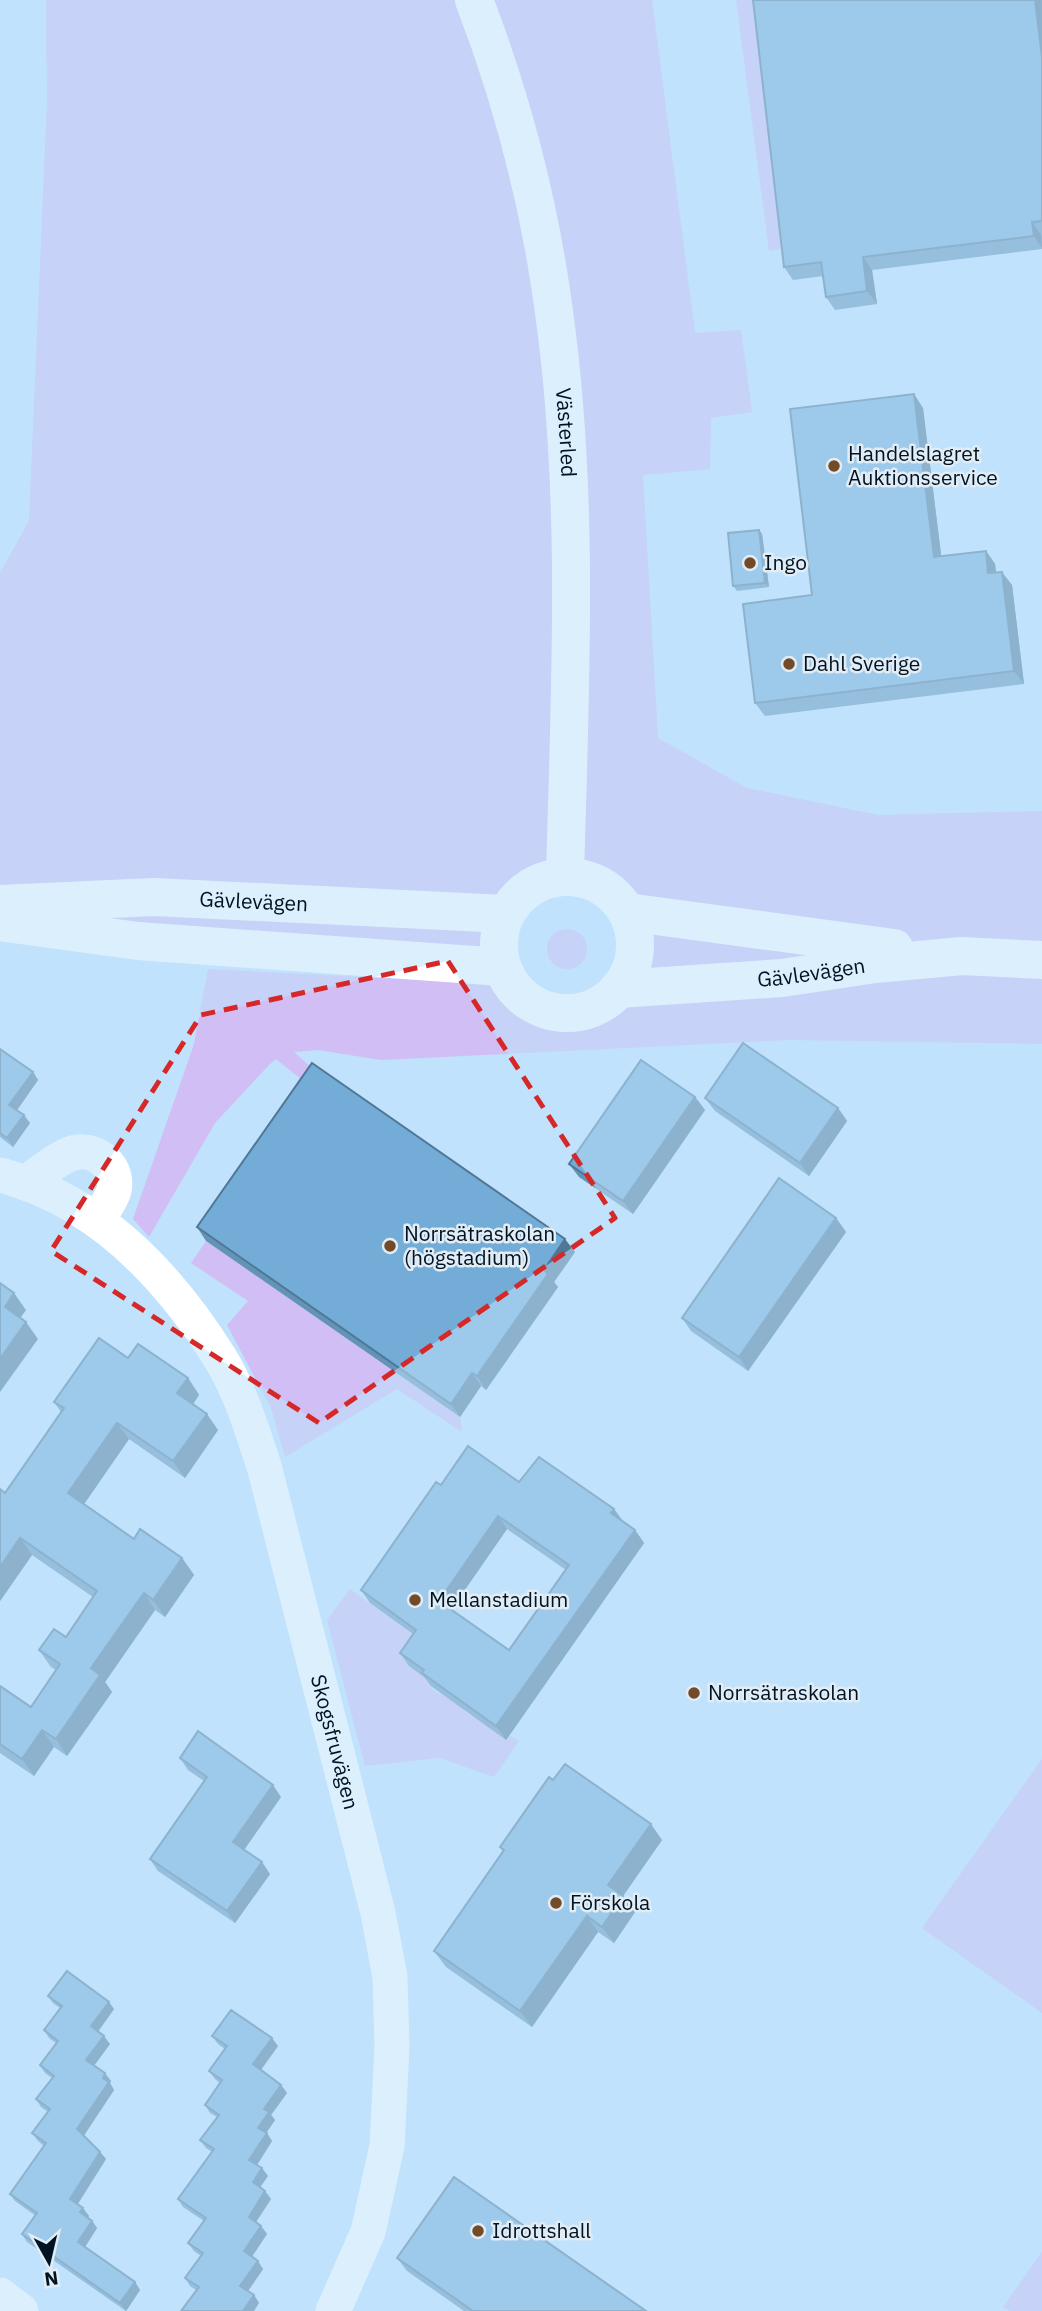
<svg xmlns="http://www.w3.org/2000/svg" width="1042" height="2311" viewBox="0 0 1042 2311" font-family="'IBM Plex Sans',sans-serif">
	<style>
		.green { fill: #d1bef4; fill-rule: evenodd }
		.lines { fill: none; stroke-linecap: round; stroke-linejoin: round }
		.minor { stroke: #fff; stroke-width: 35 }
		.tertiary { stroke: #fff; stroke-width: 38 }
		.secondary { stroke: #fff; stroke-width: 38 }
		.wall { fill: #6394b8; fill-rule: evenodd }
		.shaded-wall { fill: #507896 }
		.building { fill: #73acd6; stroke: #507896; stroke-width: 2; fill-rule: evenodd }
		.marked { fill: none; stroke: #d62828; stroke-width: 5; stroke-dasharray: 14 9; stroke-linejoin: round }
		.poi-dot { fill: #724c29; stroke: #e1ecf5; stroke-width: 2.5 }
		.labels { text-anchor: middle; stroke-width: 5; stroke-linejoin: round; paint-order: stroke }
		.street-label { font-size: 21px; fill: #001323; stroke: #e1ecf5 }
		.poi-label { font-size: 21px; fill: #001323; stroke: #e1ecf5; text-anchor: start }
	</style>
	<rect width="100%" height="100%" fill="#c0e2fc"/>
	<g class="green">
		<path d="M46 0H652L695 333 741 330 752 412 711 418 710 469 643 475 658 738 747 788 878 815 1042 811V1044L787 1040 381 1060 318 1050 294 1052 321 1076 312 1088 276 1059 269 1065 215 1123 149 1237 133 1219 194 1044 208 969 421 980 0 922V573L29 521 47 101ZM583 878C677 918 624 1039 546 1008 528 1001 516 992 506 975 487 940 507 892 545 880 556 876 571 878 583 878Z"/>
		<polygon points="736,0 761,0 789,247 769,251"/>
		<circle cx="567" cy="949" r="20"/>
		<polygon points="206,1241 460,1417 462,1432 397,1389 285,1457 271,1408 227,1325 248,1301 191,1263"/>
		<polygon points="350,1589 425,1643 434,1683 431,1688 439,1694 443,1689 467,1706 464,1710 472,1717 476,1712 500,1728 497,1733 505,1739 509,1735 519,1741 494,1777 440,1758 365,1766 327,1620"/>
		<polygon points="1042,1759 1042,2013 922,1928"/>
		<polygon points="1042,2252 1042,2311 1010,2311 1003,2307"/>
	</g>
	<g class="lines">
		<g class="minor">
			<path id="s1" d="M0 1175C97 1200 168 1275 220 1358 240 1390 252 1430 264 1466L378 1913 390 1977 392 2047 387 2146 368 2232 333 2311"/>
			<path d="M25 1183C40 1174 61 1154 78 1152 99 1150 119 1168 114 1190 112 1199 103 1210 99 1219"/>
			<polyline points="0,2295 21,2311"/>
		</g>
		<path class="tertiary" id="s2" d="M474 0C512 99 540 206 554 312 580 498 570 689 565 876"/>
		<g class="secondary">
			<circle cx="567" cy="945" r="68"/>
			<path id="s3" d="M0 904 154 897 506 914"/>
			<polyline points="627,912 894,948"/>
			<polyline points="0,922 138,941 502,967"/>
			<path id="s4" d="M618 989 782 978 875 964 962 956 1042 960"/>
		</g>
	</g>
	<g class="wall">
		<polygon points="1042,0 1042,249 872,270 877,304 835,310 826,297 823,276 793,280 784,267"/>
		<polygon points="923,408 941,556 986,551 995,564 996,573 1012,585 1024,684 765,716 755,703 812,595"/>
		<polygon points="762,534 769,587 737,591 733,586"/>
		<polygon points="0,1049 33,1072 38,1080 17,1110 30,1123 13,1147 0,1137"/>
		<polygon points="695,1097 705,1110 633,1214 579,1177 569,1164"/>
		<polygon points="705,1098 838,1108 847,1121 809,1176 715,1111"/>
		<polygon points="836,1218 846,1232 748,1371 691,1331 682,1318"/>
		<polygon points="197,1227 575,1252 554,1282 558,1287 486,1390 481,1386 460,1417 206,1241"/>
		<polygon points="128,1358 188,1378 199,1395 193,1404 218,1430 185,1478 129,1439 84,1504 134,1539 182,1558 194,1575 165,1617 155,1610 105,1682 112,1692 67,1756 54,1747 34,1776 0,1753 0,1686 31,1707 56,1670 51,1667 39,1650 66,1637 93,1597 32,1555 0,1601 0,1489 5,1493 61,1412 54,1402"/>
		<path d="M519 1482 614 1509 623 1521 635 1530 644 1543 506 1740 431 1686 424 1677 409 1666 400 1653 413 1634 370 1603 361 1590 441 1485ZM507 1529 566 1570 509 1650 451 1610Z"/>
		<polygon points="180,1758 281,1797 244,1850 270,1874 235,1923 158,1871 150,1859 204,1781 188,1770"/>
		<polygon points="553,1780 662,1840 623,1896 635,1912 614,1943 598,1932 532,2027 446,1967 434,1951 503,1851 500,1847"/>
		<polygon points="48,1996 114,2009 98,2032 110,2044 94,2066 111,2081 110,2083 114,2090 84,2135 100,2152 106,2159 77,2204 89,2216 88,2218 92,2221 97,2228 85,2247 135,2282 140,2290 126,2311 27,2242 22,2234 36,2216 15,2201 10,2194 44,2146 38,2141 32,2133 48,2112 41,2107 36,2099 52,2078 45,2073 40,2065 56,2043 49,2038 44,2030 60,2008 53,2003"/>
		<polygon points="212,2036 278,2046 261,2070 281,2085 287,2093 271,2115 275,2120 266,2133 272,2141 257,2165 268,2176 260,2187 271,2199 256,2222 261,2226 267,2234 252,2257 263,2269 248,2291 254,2295 259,2303 196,2290 190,2286 185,2278 201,2256 194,2251 188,2243 204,2221 183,2207 178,2199 212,2152 206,2148 200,2140 217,2117 210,2113 205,2105 220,2083 215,2079 209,2071 225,2049 218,2044"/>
		<polygon points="397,2258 646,2311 464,2311 407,2271"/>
	</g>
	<g class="shaded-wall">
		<polygon points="1035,0 1042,0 1042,57"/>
		<polygon points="1032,222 1041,235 1042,248 1034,236"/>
		<polygon points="863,257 872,270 877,304 867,291"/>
		<polygon points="914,394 923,408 943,570 934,557"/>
		<polygon points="759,530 762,534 769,587 765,583"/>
		<polygon points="986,551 995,564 998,587 988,573"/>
		<polygon points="1002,572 1012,585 1024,684 1014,671"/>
		<polygon points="33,1072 38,1080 15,1113 9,1105"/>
		<polygon points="695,1097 705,1110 633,1214 623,1201"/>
		<polygon points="838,1108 847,1121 809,1176 800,1163"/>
		<polygon points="24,1115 30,1123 13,1147 7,1138"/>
		<polygon points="836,1218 846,1232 748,1371 739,1357"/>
		<polygon points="565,1239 575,1252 554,1282 558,1287 486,1390 477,1376 544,1270"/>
		<polygon points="14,1293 26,1310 16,1324 5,1307"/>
		<polygon points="26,1322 38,1339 0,1392 0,1359"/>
		<polygon points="472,1373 481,1386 460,1417 451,1404"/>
		<polygon points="188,1378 199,1395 189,1410 177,1393"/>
		<polygon points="207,1414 218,1430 185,1478 173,1461"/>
		<polygon points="117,1423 129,1439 80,1510 68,1493"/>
		<polygon points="614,1509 623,1522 611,1513"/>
		<polygon points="498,1516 507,1529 448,1614 439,1601"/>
		<polygon points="635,1530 644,1543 506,1740 496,1726"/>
		<polygon points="20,1538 32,1555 0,1601 0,1567"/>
		<polygon points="182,1558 194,1575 165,1617 153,1600"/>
		<polygon points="144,1593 155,1610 105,1682 112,1692 67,1756 56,1739 91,1668"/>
		<polygon points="42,1730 54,1747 34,1776 22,1759"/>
		<polygon points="273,1785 281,1797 241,1854 233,1842"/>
		<polygon points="651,1824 662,1840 623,1896 635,1912 614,1943 602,1927 608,1885"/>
		<polygon points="262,1862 270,1874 235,1923 227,1911"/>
		<polygon points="587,1916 598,1932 532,2027 520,2011"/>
		<polygon points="109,2002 114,2009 96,2034 91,2026"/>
		<polygon points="104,2036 110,2044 92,2068 86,2060"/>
		<polygon points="272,2038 278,2046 259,2072 253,2064"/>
		<polygon points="105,2073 111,2081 110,2083 114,2090 83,2137 77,2129"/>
		<polygon points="281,2085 287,2093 271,2115 275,2120 264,2136 258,2128 264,2109"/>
		<polygon points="267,2133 272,2141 255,2168 249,2160"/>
		<polygon points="100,2152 106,2159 76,2207 70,2199"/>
		<polygon points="262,2168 268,2176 258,2190 253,2182"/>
		<polygon points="265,2191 271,2199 254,2225 249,2217"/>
		<polygon points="83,2208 89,2216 86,2220 80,2212"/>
		<polygon points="92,2221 97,2228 83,2250 78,2242"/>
		<polygon points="261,2226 267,2234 250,2259 244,2251"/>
		<polygon points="258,2261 263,2269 246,2294 240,2286"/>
		<polygon points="135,2282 140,2290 126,2311 120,2303"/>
		<polygon points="254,2295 259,2303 254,2311 243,2311"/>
	</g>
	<g class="building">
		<polygon points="753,0 1035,0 1042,57 1042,221 1032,222 1034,236 863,257 867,291 826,297 821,262 784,267"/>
		<polygon points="914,394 934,557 986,551 988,573 1002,572 1014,671 755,703 743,604 812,595 790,409"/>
		<polygon points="759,530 765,583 733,586 728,533"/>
		<polygon points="743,1043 838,1108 800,1163 705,1098"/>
		<polygon points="0,1049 33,1072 9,1105 24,1115 7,1138 0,1133"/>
		<polygon points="641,1060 695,1097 623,1201 569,1164"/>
		<polygon points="312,1063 565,1239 544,1270 548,1274 477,1376 472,1373 451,1404 197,1227"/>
		<polygon points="779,1178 836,1218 739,1357 682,1318"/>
		<polygon points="0,1283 14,1293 5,1307 26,1322 0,1359"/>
		<polygon points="99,1338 128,1358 138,1344 188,1378 177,1393 207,1414 173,1461 117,1423 68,1493 134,1539 140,1529 182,1558 153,1600 144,1593 91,1668 100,1675 56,1739 42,1730 22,1759 0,1744 0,1686 31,1707 60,1664 39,1650 54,1629 66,1637 97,1591 20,1538 0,1567 0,1489 5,1493 64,1408 54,1402"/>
		<path d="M468 1446 519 1482 539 1457 614 1509 611 1513 635 1530 496 1726 422 1673 424 1670 400 1653 416 1630 361 1590 436 1482 441 1485ZM498 1516 569 1565 509 1650 439 1601Z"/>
		<polygon points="198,1731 273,1785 233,1842 262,1862 227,1911 150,1859 207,1777 180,1758"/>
		<polygon points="565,1764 651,1824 608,1885 623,1896 602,1927 587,1916 520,2011 434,1951 504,1850 500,1847 549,1777 553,1780"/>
		<polygon points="67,1971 109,2002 91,2026 104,2036 86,2060 105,2073 103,2078 109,2082 77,2129 100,2152 70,2199 83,2208 80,2212 92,2221 78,2242 135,2282 120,2303 22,2234 37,2213 10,2194 46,2143 32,2133 50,2109 36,2099 54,2076 40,2065 58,2041 44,2030 62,2006 48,1996"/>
		<polygon points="231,2010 272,2038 253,2064 281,2085 264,2109 269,2112 258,2128 267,2133 249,2160 262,2168 253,2182 265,2191 249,2217 261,2226 244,2251 258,2261 240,2286 254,2295 243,2311 181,2311 199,2287 185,2278 203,2253 188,2243 206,2218 178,2199 214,2149 200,2140 219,2115 205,2105 222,2080 209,2071 227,2046 212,2036"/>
		<polygon points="454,2177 646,2311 473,2311 397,2258"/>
	</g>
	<path d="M0 0H1042V2311H0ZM448 961 615 1218 319 1423 51 1251 201 1015Z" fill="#c0e2fc" fill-opacity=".55" fill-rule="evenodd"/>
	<path class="marked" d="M448 961 615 1218 319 1423 51 1251 201 1015Z"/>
	<g class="poi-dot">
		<circle cx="834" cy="466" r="7"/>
		<circle cx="750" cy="563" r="7"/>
		<circle cx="789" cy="664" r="7"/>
		<circle cx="390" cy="1246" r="7"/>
		<circle cx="415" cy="1600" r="7"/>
		<circle cx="694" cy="1693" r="7"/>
		<circle cx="556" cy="1903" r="7"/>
		<circle cx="478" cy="2231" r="7"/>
	</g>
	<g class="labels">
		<g class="street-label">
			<text dy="7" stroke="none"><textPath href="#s2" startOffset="444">Västerled</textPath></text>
			<text dy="7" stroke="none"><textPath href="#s3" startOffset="254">Gävlevägen</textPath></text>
			<text dy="7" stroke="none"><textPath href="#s4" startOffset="194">Gävlevägen</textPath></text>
			<text dy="7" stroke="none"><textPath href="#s1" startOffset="695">Skogsfruvägen</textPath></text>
		</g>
		<g class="poi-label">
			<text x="848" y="461">Handelslagret<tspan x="848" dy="24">Auktionsservice</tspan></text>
			<text x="764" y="570">Ingo</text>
			<text x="803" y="671">Dahl Sverige</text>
			<text x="404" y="1241">Norrsätraskolan<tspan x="404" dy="24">(högstadium)</tspan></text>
			<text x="429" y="1607">Mellanstadium</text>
			<text x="708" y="1700">Norrsätraskolan</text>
			<text x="570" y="1910">Förskola</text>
			<text x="492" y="2238">Idrottshall</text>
		</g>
	</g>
	<g transform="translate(49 2262) rotate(172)" stroke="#e1ecf5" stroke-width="5" paint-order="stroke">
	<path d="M0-5L12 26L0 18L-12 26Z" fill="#001323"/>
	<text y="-10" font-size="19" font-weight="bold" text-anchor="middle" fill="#001323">N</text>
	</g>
</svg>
